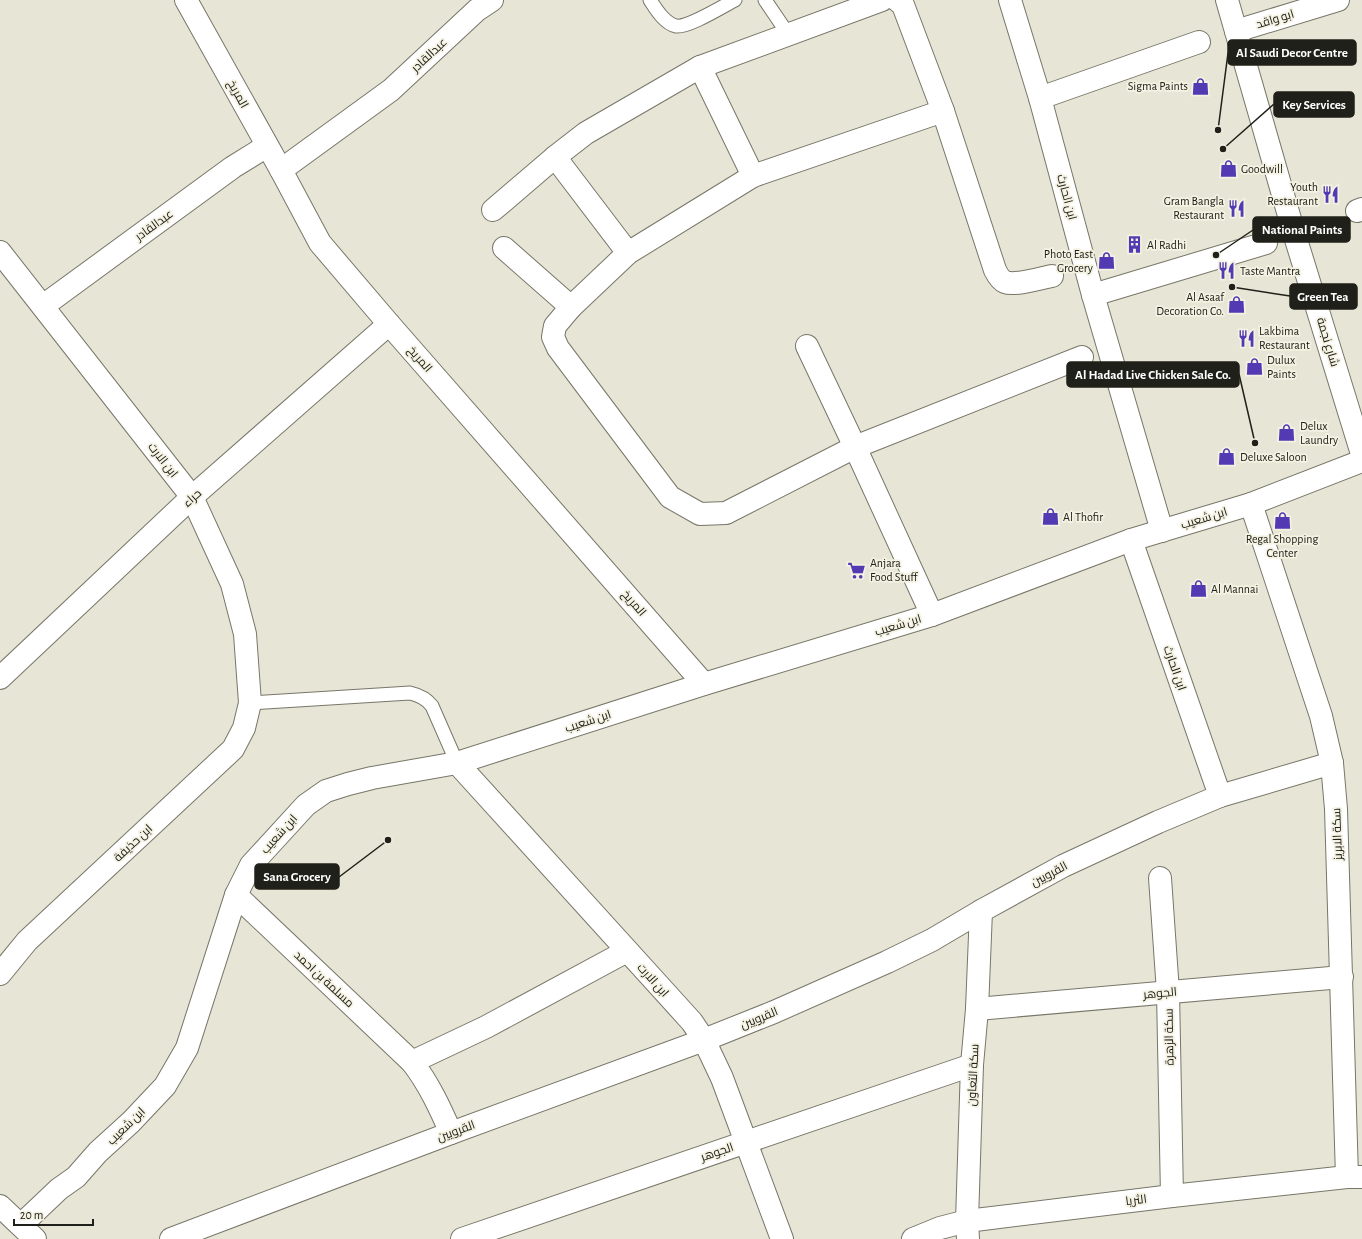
<svg xmlns="http://www.w3.org/2000/svg" width="1362" height="1239" viewBox="0 0 1362 1239" font-family="'Alegreya Sans',Cairo,sans-serif">
	<style>
		.lines { fill: none; stroke-linecap: round; stroke-linejoin: round }
		.lane-casing { stroke: #787668; stroke-width: 15 }
		.street-casing { stroke: #787668; stroke-width: 24 }
		.secondary-casing { stroke: #787668; stroke-width: 24 }
		.lane { stroke: #fff; stroke-width: 13 }
		.street { stroke: #fff; stroke-width: 22 }
		.secondary { stroke: #fff; stroke-width: 22 }
		.labels { text-anchor: middle; stroke-width: 3.5; stroke-linejoin: round; paint-order: stroke }
		.street-label { font-size: 12px; fill: #20201a; stroke: #f4f2e2 }
		.poi-label { font-size: 12px; fill: #20201a; stroke: #f4f2e2; text-anchor: start }
		.leader { fill: none; stroke: #20201a; stroke-width: 1.5 }
		.callout-dot { fill: #20201a; stroke: #f4f2e2; stroke-width: 1.5 }
		.callout { fill: #20201a; stroke: #20201a; stroke-width: 1.5 }
		.callout-label { font-size: 13px; text-anchor: middle; font-weight: bold; fill: #fff }
	</style>
	<rect width="100%" height="100%" fill="#e7e5d5"/>
	<g class="lines">
		<defs>
			<g id="lane">
				<path d="M650 0C656 9 664 23 676 26 688 28 723 6 735 0"/>
				<polyline points="765,0 788,34"/>
				<path d="M250 703 410 693C419 695 426 698 432 706L457 763"/>
			</g>
			<g id="street">
				<polyline points="186,0 281,170 320,243 389,324 704,684"/>
				<path d="M897 0 903 5 943 111 995 270C997 274 1000 280 1005 282 1015 286 1041 278 1052 276"/>
				<polyline points="1010,0 1040,98 1093,295 1162,531"/>
				<polyline points="1236,31 1338,0"/>
				<polyline points="700,67 753,176"/>
				<polyline points="1040,98 1199,42"/>
				<polyline points="943,111 753,176 628,253 571,307 555,326 553,337 558,348 670,497 700,514 726,513 855,447 1082,357"/>
				<polyline points="555,157 628,253"/>
				<polyline points="281,170 391,90 477,10 492,0"/>
				<polyline points="493,210 555,157 586,133 700,67 882,0"/>
				<polyline points="1357,211 1362,209"/>
				<polyline points="504,248 571,307"/>
				<polyline points="0,252 192,497 232,584 245,634 250,703 244,728 233,749 27,941 0,974"/>
				<polyline points="1093,295 1266,243"/>
				<polyline points="43,306 233,167 267,146"/>
				<polyline points="807,346 855,447 932,615"/>
				<polyline points="1251,504 1321,716 1332,763 1336,809 1347,1177"/>
				<polyline points="1131,540 1220,796"/>
				<polyline points="0,678 192,497 389,324"/>
				<polyline points="457,763 692,1022 704,1040 722,1078 782,1239"/>
				<polyline points="1160,878 1168,992 1172,1196"/>
				<path d="M236 895 412 1062C429 1084 440 1108 451 1133"/>
				<polyline points="977,1009 1342,977"/>
				<polyline points="412,1062 486,1027 627,951"/>
				<polyline points="0,1206 35,1239"/>
				<polyline points="21,1225 59,1189 76,1177 98,1152 131,1122 165,1086 187,1048 236,895 251,865 306,805 326,791 348,784 372,778 457,763 704,684 932,615 1131,540 1251,504 1362,461"/>
				<polyline points="171,1239 451,1133 704,1040 774,1012 887,962 932,940 981,911 1063,866 1158,822 1220,796 1332,763"/>
				<polyline points="462,1239 972,1065"/>
				<polyline points="913,1239 940,1228 967,1221 1172,1196 1347,1177 1362,1177"/>
				<polyline points="968,1239 967,1221 972,1065 977,1009 981,911"/>
			</g>
			<polyline id="secondary" points="1227,0 1294,233 1362,454"/>
		</defs>
		<use href="#lane" class="lane-casing"/>
		<use href="#street" class="street-casing"/>
		<use href="#secondary" class="secondary-casing"/>
		<use href="#lane" class="lane"/>
		<use href="#street" class="street"/>
		<use href="#secondary" class="secondary"/>
	</g>
	<defs>
		<symbol id="shop-bare" viewBox="-9 -9 18 18"><path d="M-5-2.5h2.3a2.7 3.5 0 0 1 5.4 0H5L5.5 6h-11ZM-1.5-2.5h3a1.5 2.3 0 0 0-3 0Z" fill="#543ab2" stroke="#f4f2e2" stroke-width="2.5" paint-order="stroke"/></symbol>
		<symbol id="restaurant-bare" viewBox="-9 -9 18 18"><path d="M-5-6h1v4h1v-4h1v4h1v-4h1v5L-1.5 .5V6h-2V.5L-5-1ZM5-6V6H3V1.5H1.5Q1.5-4 5-6Z" fill="#543ab2" stroke="#f4f2e2" stroke-width="2.5" paint-order="stroke"/></symbol>
		<symbol id="building-bare" viewBox="-9 -9 18 18"><path d="M-4-6H4V6H1V3H-1V6H-4ZM-2.5-4.3h1.7v1.8h-1.7ZM.8-4.3h1.7v1.8H.8ZM-2.5-1h1.7V.8h-1.7ZM.8-1h1.7V.8H.8Z" fill="#543ab2" stroke="#f4f2e2" stroke-width="2.5" paint-order="stroke"/></symbol>
		<symbol id="supermarket-bare" viewBox="-9 -9 18 18"><path d="M-6-5.5h2.5l.6 2H6L4.5 2H-2.5L-4.4-4H-6ZM-1.5 3.2a1.3 1.3 0 1 0 .1 0ZM3 3.2a1.3 1.3 0 1 0 .1 0Z" fill="#543ab2" stroke="#f4f2e2" stroke-width="2.5" paint-order="stroke"/></symbol>
	</defs>
	<g fill-rule="evenodd">
		<use href="#shop-bare" x="1188" y="74" width="25" height="25"/>
		<use href="#shop-bare" x="1216" y="156" width="25" height="25"/>
		<use href="#restaurant-bare" x="1318" y="182" width="25" height="25"/>
		<use href="#restaurant-bare" x="1224" y="196" width="25" height="25"/>
		<use href="#building-bare" x="1122" y="232" width="25" height="25"/>
		<use href="#shop-bare" x="1094" y="248" width="25" height="25"/>
		<use href="#restaurant-bare" x="1214" y="258" width="25" height="25"/>
		<use href="#shop-bare" x="1224" y="292" width="25" height="25"/>
		<use href="#restaurant-bare" x="1234" y="326" width="25" height="25"/>
		<use href="#shop-bare" x="1242" y="354" width="25" height="25"/>
		<use href="#shop-bare" x="1274" y="420" width="25" height="25"/>
		<use href="#shop-bare" x="1214" y="444" width="25" height="25"/>
		<use href="#shop-bare" x="1038" y="504" width="25" height="25"/>
		<use href="#shop-bare" x="1270" y="508" width="25" height="25"/>
		<use href="#supermarket-bare" x="844" y="558" width="25" height="25"/>
		<use href="#shop-bare" x="1186" y="576" width="25" height="25"/>
	</g>
	<g class="labels">
		<g class="street-label">
			<text transform="translate(1275 19) rotate(-17)" y="4">ابو واقد</text>
			<text transform="translate(429 55) rotate(-43)" y="4">عبدالقادر</text>
			<text transform="translate(238 94) rotate(61)" y="4">المريخ</text>
			<text transform="translate(1067 197) rotate(75)" y="4">ابن الحارث</text>
			<text transform="translate(154 225) rotate(-36)" y="4">عبدالقادر</text>
			<text transform="translate(1328 342) rotate(73)" y="4">شارع نجمة</text>
			<text transform="translate(420 359) rotate(49)" y="4">المريخ</text>
			<text transform="translate(163 460) rotate(52)" y="4">ابن الارت</text>
			<text transform="translate(192 498) rotate(-42)" y="4">حراء</text>
			<text transform="translate(1204 518) rotate(-17)" y="4">ابن شعيب</text>
			<text transform="translate(634 603) rotate(49)" y="4">المريخ</text>
			<text transform="translate(898 625) rotate(-17)" y="4">ابن شعيب</text>
			<text transform="translate(1175 668) rotate(71)" y="4">ابن الحارث</text>
			<text transform="translate(588 721) rotate(-18)" y="4">ابن شعيب</text>
			<text transform="translate(279 834) rotate(-48)" y="4">ابن شعيب</text>
			<text transform="translate(1337 834) rotate(-92)" y="4">سكة الابريز</text>
			<text transform="translate(133 843) rotate(-43)" y="4">ابن حذيفة</text>
			<text transform="translate(1049 874) rotate(-28)" y="4">القرويين</text>
			<text transform="translate(324 979) rotate(43)" y="4">مسلمة بن احمد</text>
			<text transform="translate(653 980) rotate(48)" y="4">ابن الارت</text>
			<text transform="translate(1160 993) rotate(-5)" y="4">الجوهر</text>
			<text transform="translate(759 1018) rotate(-22)" y="4">القرويين</text>
			<text transform="translate(1169 1037) rotate(-91)" y="4">سكة الزهرة</text>
			<text transform="translate(973 1075) rotate(-87)" y="4">سكة التعاون</text>
			<text transform="translate(126 1126) rotate(-44)" y="4">ابن شعيب</text>
			<text transform="translate(456 1131) rotate(-20)" y="4">القرويين</text>
			<text transform="translate(717 1152) rotate(-19)" y="4">الجوهر</text>
			<text transform="translate(1136 1200) rotate(-7)" y="4">الثريا</text>
		</g>
		<g class="poi-label">
			<text x="1188" y="90" text-anchor="end">Sigma Paints</text>
			<text x="1241" y="173">Goodwill</text>
			<text x="1318" y="191" text-anchor="end">Youth<tspan x="1318" dy="14">Restaurant</tspan></text>
			<text x="1224" y="205" text-anchor="end">Gram Bangla<tspan x="1224" dy="14">Restaurant</tspan></text>
			<text x="1147" y="249">Al Radhi</text>
			<text x="1093" y="258" text-anchor="end">Photo East<tspan x="1093" dy="14">Grocery</tspan></text>
			<text x="1240" y="275">Taste Mantra</text>
			<text x="1224" y="301" text-anchor="end">Al Asaaf<tspan x="1224" dy="14">Decoration Co.</tspan></text>
			<text x="1259" y="335">Lakbima<tspan x="1259" dy="14">Restaurant</tspan></text>
			<text x="1267" y="364">Dulux<tspan x="1267" dy="14">Paints</tspan></text>
			<text x="1300" y="430">Delux<tspan x="1300" dy="14">Laundry</tspan></text>
			<text x="1240" y="461">Deluxe Saloon</text>
			<text x="1063" y="521">Al Thofir</text>
			<text x="1282" y="543" text-anchor="middle">Regal Shopping<tspan x="1282" dy="14">Center</tspan></text>
			<text x="870" y="567">Anjara<tspan x="870" dy="14">Food Stuff</tspan></text>
			<text x="1211" y="593">Al Mannai</text>
		</g>
	</g>
	<path class="leader" d="M1218 130L1228 53M1223 149L1274 104M1216 255L1253 230M1232 287L1290 296M1255 443L1239 374M388 840L339 877"/>
	<g class="callout-dot">
		<circle cx="1218" cy="130" r="4"/>
		<circle cx="1223" cy="149" r="4"/>
		<circle cx="1216" cy="255" r="4"/>
		<circle cx="1232" cy="287" r="4"/>
		<circle cx="1255" cy="443" r="4"/>
		<circle cx="388" cy="840" r="4"/>
	</g>
	<g class="callout">
		<rect x="1228" y="40" width="128" height="25" rx="4"/>
		<rect x="1274" y="92" width="80" height="25" rx="4"/>
		<rect x="1253" y="217" width="97" height="25" rx="4"/>
		<rect x="1290" y="284" width="67" height="25" rx="4"/>
		<rect x="1067" y="362" width="172" height="25" rx="4"/>
		<rect x="255" y="864" width="84" height="25" rx="4"/>
	</g>
	<g class="callout-label">
		<text x="1292" y="57">Al Saudi Decor Centre</text>
		<text x="1314" y="109">Key Services</text>
		<text x="1302" y="234">National Paints</text>
		<text x="1323" y="301">Green Tea</text>
		<text x="1153" y="379">Al Hadad Live Chicken Sale Co.</text>
		<text x="297" y="881">Sana Grocery</text>
	</g>
	<path d="M14 1219v6h79v-6" fill="none" stroke="#20201a" stroke-width="2"/>
	<text x="20" y="1219" font-size="12" fill="#20201a" stroke="#f4f2e2" stroke-width="3" paint-order="stroke">20 m</text>
</svg>
